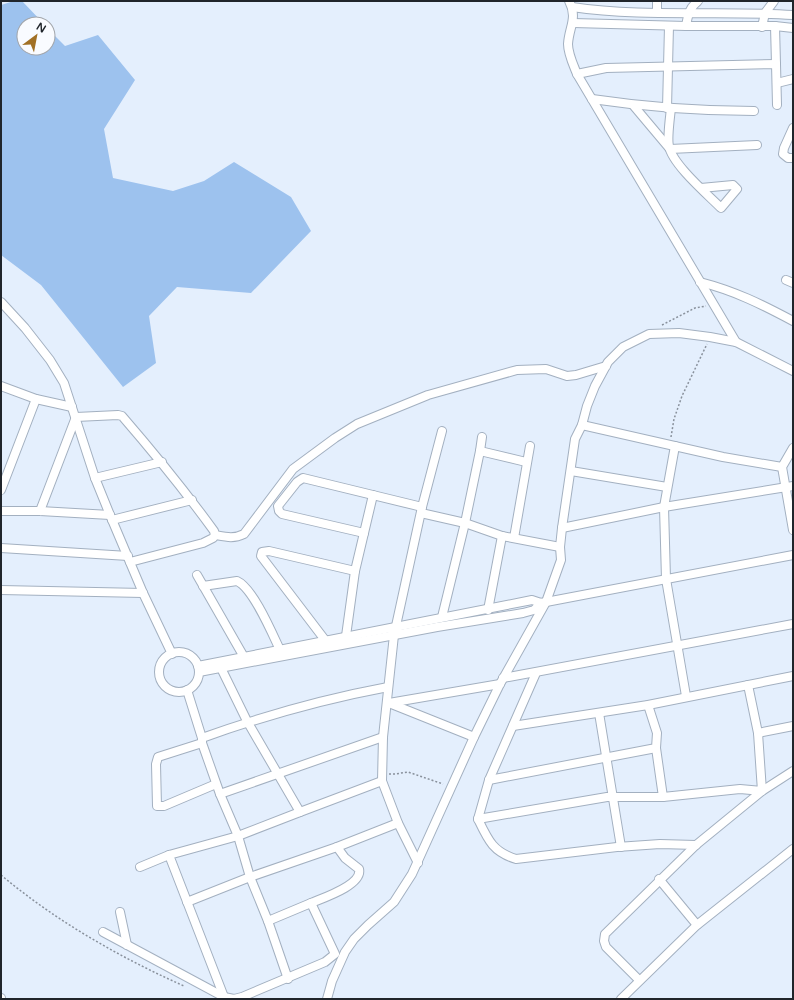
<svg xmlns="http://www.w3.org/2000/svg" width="794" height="1000" viewBox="0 0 794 1000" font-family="'Varela Round',sans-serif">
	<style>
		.green { fill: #9dc2ee }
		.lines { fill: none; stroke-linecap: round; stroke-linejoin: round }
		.minor-casing { stroke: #a3b0c0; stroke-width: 10 }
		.path { stroke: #89919c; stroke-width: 1.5; stroke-dasharray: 2 2; stroke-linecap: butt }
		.minor { stroke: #fff; stroke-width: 8 }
	</style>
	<rect width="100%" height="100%" fill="#e4effd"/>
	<polygon class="green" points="14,1 22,1 44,24 24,24 24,48 48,48 48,29 65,46 98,35 135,80 104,129 113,178 173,191 204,181 234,162 291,197 311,231 251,293 177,287 149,316 156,363 123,387 41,285 1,255 1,5"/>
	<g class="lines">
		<defs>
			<g id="minor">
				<path d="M569 1C578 18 569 27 568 44 568 54 573 64 577 74L736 342"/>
				<polyline points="657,1 657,12"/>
				<path d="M572 7C645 18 719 10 793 15"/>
				<polyline points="573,23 686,26 775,26 793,28"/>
				<path d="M686 26C688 15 689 8 698 1"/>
				<polyline points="775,26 776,64"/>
				<polyline points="762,27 765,13 774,1"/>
				<polyline points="577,74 606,68 776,64 777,105"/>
				<polyline points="777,83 793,79"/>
				<path d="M592 99C646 107 700 111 754 111"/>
				<polyline points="633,105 670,149 757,145"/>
				<polyline points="667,108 669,26"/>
				<path d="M671 108C670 118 667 138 669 146 672 164 707 194 721 208L737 189 733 185 701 188"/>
				<polyline points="793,128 784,148 783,154 788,158 793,158"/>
				<polyline points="786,280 793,283"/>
				<path d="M700 282C735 291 761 304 793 321"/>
				<polyline points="1,302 25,328 50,360 64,383 95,478 110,515 143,593 172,654"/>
				<polyline points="1,386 36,399"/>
				<polyline points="582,425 723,457 782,467"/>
				<polyline points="675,446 664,507 666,579 686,696"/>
				<polyline points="793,448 782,467 793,530"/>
				<polyline points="480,451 526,462"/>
				<polyline points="571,471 667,487"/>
				<polyline points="95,478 162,462"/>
				<polyline points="1,490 36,399 72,407"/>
				<polyline points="1,511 40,511 110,515"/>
				<path d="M40 511 76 417 118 415 122 416C154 453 185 491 214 531L215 535 213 538 203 543 130 562"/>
				<polyline points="421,513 465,523 502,536 560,547"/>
				<polyline points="112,520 192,500"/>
				<polyline points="562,528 664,507 793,486"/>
				<polyline points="364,533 282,514 279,511 278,506 297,482 303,478 422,507"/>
				<path d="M215 535C226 537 234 539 244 534L293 469 335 438 357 424 428 395 517 370 546 369 567 376 576 375 606 366"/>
				<polyline points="514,538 530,446"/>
				<polyline points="1,548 128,556"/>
				<polyline points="355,571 373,495"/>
				<polyline points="197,575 244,657"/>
				<path d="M203 586 237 581C253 588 272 633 280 650L281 653"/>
				<polyline points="1,590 143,593"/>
				<polyline points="488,610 502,536"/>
				<polyline points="442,617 465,523 480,451 482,437"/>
				<polyline points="325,640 261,556 262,552 269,551 355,571 346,636"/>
				<circle cx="179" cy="672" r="20"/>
				<polyline points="198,666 532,600 541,603 546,602 793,555"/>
				<polyline points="221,668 247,721 300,812 238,836 169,855 224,997"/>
				<polyline points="199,672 437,627 523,613 534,610 541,603"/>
				<path d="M536 673 489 780 478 819C488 840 493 852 516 859L617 847 660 844 696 845"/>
				<polyline points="503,678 793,624"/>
				<polyline points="187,690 202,738 202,743 220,794 238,836 250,877 268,921 288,979"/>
				<polyline points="389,703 500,684"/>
				<polyline points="389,703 474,737"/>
				<polyline points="599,713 621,847"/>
				<polyline points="513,726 648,705 793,676"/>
				<polyline points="758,733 793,726"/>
				<path d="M202 738C263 716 324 699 388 687"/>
				<polyline points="202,743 158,757 156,764 157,806 164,806 216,784"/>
				<polyline points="656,748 663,797"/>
				<polyline points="489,780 656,748 657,733 648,705"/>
				<polyline points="220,794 383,737"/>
				<polyline points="300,812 382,781"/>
				<polyline points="478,819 607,797 663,797 740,789 762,791 758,733 748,685"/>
				<polyline points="337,847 398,823"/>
				<polyline points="418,863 398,823 382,781 383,737 394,635 422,507 442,431"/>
				<polyline points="140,867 169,855"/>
				<polyline points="659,879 697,925"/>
				<path d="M187 902 250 877 337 847 345 858 359 869C363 885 323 898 311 903"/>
				<polyline points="120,912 127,945"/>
				<polyline points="103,932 224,997 234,999 242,997 325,962 335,954 311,903 268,921"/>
				<polyline points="639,980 606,947 604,941 605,934 696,845 762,791 793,771"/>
				<polyline points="1,998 1,999"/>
				<polyline points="327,999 332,981 345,952 354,939 368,925 394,902 412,874 474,737 500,684 546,602 561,560 560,547 562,528 575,439 582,425 587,406 595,386 608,362 623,347 649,334 679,333 710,337 736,342 793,371"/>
				<polyline points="621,999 697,925 793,849"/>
			</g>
		</defs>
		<use href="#minor" class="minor-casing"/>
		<g class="path">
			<polyline points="662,325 695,308 706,306"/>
			<polyline points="671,437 674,419 682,396 707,344"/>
			<polyline points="389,774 395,774 408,772 443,784"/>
			<path d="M1 875C56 921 119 957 184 986"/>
		</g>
		<use href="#minor" class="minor"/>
	</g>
	<rect width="794" height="1000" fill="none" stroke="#20252b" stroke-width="4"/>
	<g transform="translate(36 36) rotate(32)"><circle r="19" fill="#f9fbff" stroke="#a2a5aa"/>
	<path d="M0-3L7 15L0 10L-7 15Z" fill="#a17025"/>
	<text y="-6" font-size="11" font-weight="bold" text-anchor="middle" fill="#20252b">N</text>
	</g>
</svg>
